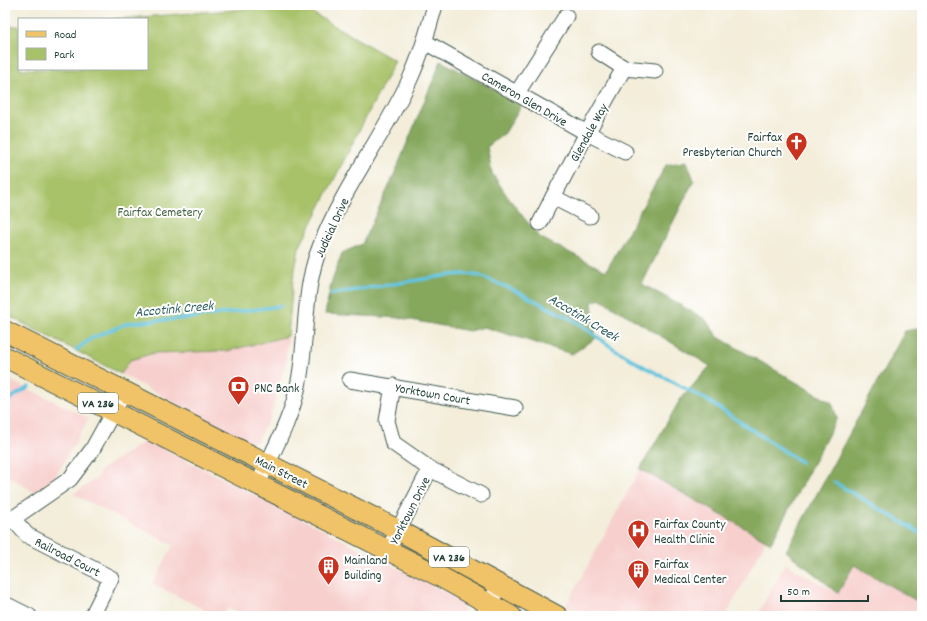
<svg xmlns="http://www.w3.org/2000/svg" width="927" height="621" viewBox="0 0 927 621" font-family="Dekko,sans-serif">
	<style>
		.built { fill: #f7d0ce }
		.green { fill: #a8c269; stroke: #64804e }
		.forest { fill: #86a85d; stroke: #527248 }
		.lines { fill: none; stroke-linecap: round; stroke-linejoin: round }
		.stream { stroke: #62c4e0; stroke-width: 3.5 }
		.minor-casing { stroke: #3f574d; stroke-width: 17 }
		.major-casing { stroke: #3f574d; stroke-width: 22 }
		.minor { stroke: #fff; stroke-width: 15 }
		.major { stroke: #f0c369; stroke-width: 20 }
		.labels { text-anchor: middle; stroke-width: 4; stroke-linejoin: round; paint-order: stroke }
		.shield { fill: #fff; stroke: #627771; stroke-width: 1 }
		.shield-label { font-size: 12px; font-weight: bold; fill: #1f3d34 }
		.street-label { font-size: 13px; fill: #1f3d34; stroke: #fff }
		.poi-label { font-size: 13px; fill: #1f3d34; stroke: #fff; text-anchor: start }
		.park-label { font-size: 13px; fill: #486544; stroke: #fff }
		.water-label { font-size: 14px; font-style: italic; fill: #305f5f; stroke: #fff }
	</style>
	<rect width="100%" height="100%" fill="#fff"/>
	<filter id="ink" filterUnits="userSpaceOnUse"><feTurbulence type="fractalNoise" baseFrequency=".025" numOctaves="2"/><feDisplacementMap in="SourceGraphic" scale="8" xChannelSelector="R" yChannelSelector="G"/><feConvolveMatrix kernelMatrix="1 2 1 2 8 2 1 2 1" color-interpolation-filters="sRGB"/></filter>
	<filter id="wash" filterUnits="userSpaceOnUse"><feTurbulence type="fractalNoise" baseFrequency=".012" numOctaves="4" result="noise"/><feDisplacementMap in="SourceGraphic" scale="16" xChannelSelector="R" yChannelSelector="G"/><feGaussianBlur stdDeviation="0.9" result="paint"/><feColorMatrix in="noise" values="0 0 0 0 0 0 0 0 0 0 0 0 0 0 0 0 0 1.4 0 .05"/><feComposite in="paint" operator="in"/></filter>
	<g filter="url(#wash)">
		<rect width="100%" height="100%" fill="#f3edd9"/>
		<g class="built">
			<polygon points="288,336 286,360 271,415 257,441 250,443 121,374 130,360 154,353 227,351"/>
			<polygon points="5,378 89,418 53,481 34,492 5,474"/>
			<polygon points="147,440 463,601 465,616 235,616 237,612 227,608 223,616 217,616 153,584 173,545 73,494 96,479 102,469"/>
			<polygon points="640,469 766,540 726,616 578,616 565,608"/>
			<polygon points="785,564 838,593 854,565 922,604 922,616 757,616"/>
		</g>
		<polygon class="green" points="299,5 395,61 299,248 293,280 288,336 227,351 154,353 130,360 121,374 5,314 5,27 19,26 19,69 147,69 147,19 114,19"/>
		<g class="forest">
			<polygon points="441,61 522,104 505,133 487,147 492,173 507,196 539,237 606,271 666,165 687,161 694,180 642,284 705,319 718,337 832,403 837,418 771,543 640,469 680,400 710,366 600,299 592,302 596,338 572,354 484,327 469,331 401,318 325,314 331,284 342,253 362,244 391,182"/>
			<polygon points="922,328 922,604 854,565 838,593 786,551 905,331"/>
		</g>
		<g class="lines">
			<g class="stream">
				<polyline points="331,294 449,275 466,274 480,276 514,290 575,321 613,348 641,365 705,399 801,462"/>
				<polyline points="76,350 92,338 128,323 190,318 281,306"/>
				<polyline points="5,402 29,387"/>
				<polyline points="834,482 922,534"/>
			</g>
		</g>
	</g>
	<g filter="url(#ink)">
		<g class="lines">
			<defs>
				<g id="minor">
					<polyline points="425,42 587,133 625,152"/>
					<polyline points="599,52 624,68"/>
					<polyline points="517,93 566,16"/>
					<polyline points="590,216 553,197 587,133 624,68 655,71"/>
					<polyline points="540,223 553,197"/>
					<polyline points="350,380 515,408"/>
					<polyline points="393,386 387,421 393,443 430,469 481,495"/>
					<path d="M258 484C272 453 291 420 298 386 308 340 302 291 320 247 343 188 383 137 410 79 421 55 428 31 435 5"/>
					<polyline points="13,519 27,535 111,578 92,616"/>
					<polyline points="5,524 70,479 92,450 124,392"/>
					<polyline points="388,550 430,469"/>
					<polyline points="5,604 29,616"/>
					<polyline points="483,616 500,584"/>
				</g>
				<g id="major">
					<polyline points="5,331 398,530 557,616"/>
					<polyline points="5,357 439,576 511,616"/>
				</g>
			</defs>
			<use href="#minor" class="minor-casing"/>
			<use href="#major" class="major-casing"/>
			<use href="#minor" class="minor"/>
			<use href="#major" class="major"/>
		</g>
	</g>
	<defs>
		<symbol id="church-pin" viewBox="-11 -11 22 30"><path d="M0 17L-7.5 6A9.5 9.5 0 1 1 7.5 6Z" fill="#c8321e" stroke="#fff"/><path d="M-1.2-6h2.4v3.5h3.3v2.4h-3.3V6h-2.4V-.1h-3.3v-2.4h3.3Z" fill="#fff"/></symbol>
		<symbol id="bank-pin" viewBox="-11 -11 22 30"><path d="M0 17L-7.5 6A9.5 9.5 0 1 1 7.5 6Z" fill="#c8321e" stroke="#fff"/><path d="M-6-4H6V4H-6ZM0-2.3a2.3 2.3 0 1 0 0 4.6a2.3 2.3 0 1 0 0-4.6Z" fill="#fff"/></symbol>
		<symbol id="hospital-pin" viewBox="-11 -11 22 30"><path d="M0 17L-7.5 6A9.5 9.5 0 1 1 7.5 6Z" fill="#c8321e" stroke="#fff"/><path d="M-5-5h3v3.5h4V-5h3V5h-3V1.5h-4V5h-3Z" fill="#fff"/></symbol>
		<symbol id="building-pin" viewBox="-11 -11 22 30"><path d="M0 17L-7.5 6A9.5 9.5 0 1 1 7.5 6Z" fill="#c8321e" stroke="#fff"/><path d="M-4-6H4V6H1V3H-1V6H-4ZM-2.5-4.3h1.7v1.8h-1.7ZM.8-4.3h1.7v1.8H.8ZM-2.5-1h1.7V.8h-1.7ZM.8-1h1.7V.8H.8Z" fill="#fff"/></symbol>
	</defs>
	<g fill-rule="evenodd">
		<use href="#church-pin" x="784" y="130" width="25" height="34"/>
		<use href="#bank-pin" x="226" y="374" width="25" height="34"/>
		<use href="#hospital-pin" x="626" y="518" width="25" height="34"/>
		<use href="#building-pin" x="316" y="554" width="25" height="34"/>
		<use href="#building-pin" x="626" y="558" width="25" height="34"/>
	</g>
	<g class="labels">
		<g class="shield">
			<rect x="78" y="393" width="40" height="20" rx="3"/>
			<rect x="429" y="547" width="40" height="20" rx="3"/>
		</g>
		<g class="shield-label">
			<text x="98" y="407">VA 236</text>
			<text x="449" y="561">VA 236</text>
		</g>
		<g class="street-label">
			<text transform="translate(525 98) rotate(30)" y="5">Cameron Glen Drive</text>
			<text transform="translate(588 132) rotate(-61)" y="5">Glendale Way</text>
			<text transform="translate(331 227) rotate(-65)" y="5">Judicial Drive</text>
			<text transform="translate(433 393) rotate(10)" y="5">Yorktown Court</text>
			<text transform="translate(282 471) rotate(27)" y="5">Main Street</text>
			<text transform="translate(409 510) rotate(-63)" y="5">Yorktown Drive</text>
			<text transform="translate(68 556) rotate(27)" y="5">Railroad Court</text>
		</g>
		<g class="poi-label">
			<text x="782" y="141" text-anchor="end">Fairfax<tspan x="782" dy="15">Presbyterian Church</tspan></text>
			<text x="254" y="392">PNC Bank</text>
			<text x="654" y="528">Fairfax County<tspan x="654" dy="15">Health Clinic</tspan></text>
			<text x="344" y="564">Mainland<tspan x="344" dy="15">Building</tspan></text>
			<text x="654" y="568">Fairfax<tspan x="654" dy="15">Medical Center</tspan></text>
		</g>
		<g class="park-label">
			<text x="160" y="216">Fairfax Cemetery</text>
		</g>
		<g class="water-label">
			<text transform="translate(174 308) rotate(-5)" y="5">Accotink Creek</text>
			<text transform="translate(584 317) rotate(31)" y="5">Accotink Creek</text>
		</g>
	</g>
	<rect width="927" height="621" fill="none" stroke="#fff" stroke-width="20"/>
	<rect x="18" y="18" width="130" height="52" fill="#ffffff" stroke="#a5b1ae"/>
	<rect x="26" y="31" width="20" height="6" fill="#f0c369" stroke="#a5b1ae"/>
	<text x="54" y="38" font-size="12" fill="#1f3d34">Road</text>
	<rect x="26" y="48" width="20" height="12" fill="#a8c269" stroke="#a5b1ae"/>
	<text x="54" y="58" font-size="12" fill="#1f3d34">Park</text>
	<path d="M781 595v6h87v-6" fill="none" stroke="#1f3d34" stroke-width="2"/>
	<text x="787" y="595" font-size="12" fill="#1f3d34" stroke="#ffffff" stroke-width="3" paint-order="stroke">50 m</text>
</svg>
